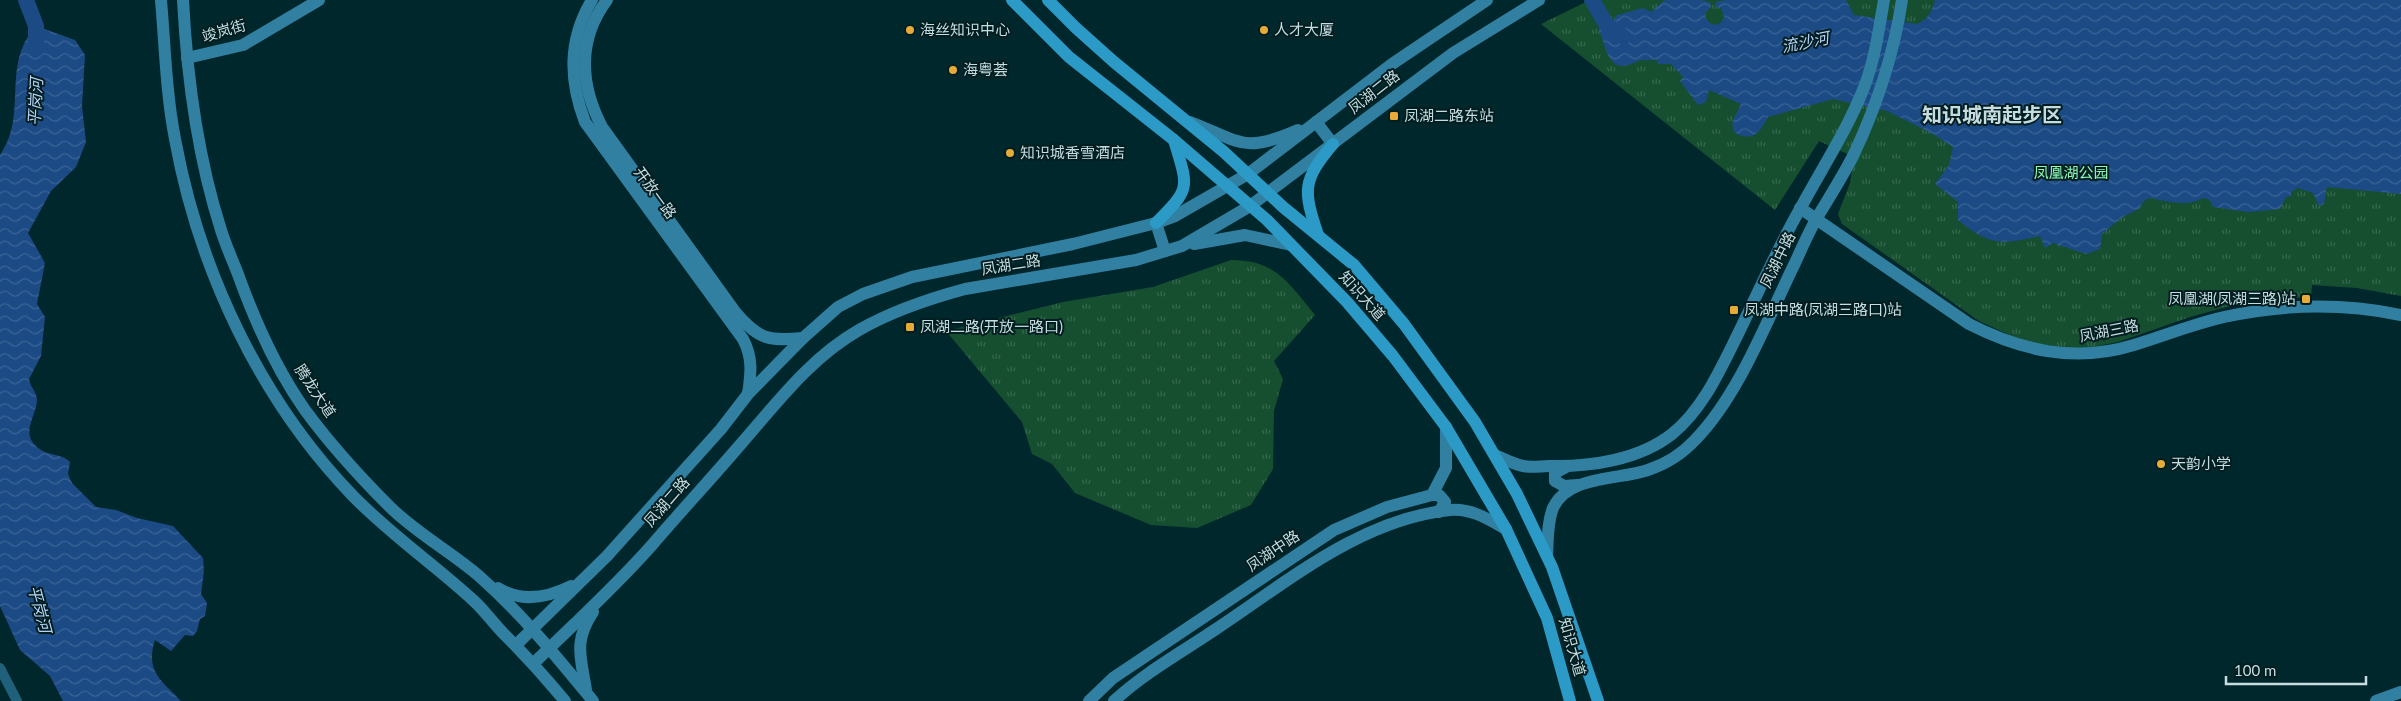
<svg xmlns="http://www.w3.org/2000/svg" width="2401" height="701" viewBox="0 0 2401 701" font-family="Lato,'Noto Sans SC',sans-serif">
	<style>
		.park { fill: url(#park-tufts) }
		.water { fill: url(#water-waves) }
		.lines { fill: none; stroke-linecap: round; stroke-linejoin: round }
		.river { stroke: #1b4a85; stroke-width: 16 }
		.street { stroke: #21607b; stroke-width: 10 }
		.secondary { stroke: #3180a2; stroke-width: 12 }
		.primary { stroke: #2c9ac7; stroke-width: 12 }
		.poi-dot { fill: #e9ab38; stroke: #001e21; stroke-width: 2 }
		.labels { text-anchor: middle; stroke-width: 4; stroke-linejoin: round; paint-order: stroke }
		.poi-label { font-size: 15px; fill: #c7dcde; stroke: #001e21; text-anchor: start }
		.street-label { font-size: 15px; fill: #c7dcde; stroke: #001e21 }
		.park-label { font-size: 15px; fill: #8df9b4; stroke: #001e21 }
		.water-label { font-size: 16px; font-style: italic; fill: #b8d2f5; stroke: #001e21 }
		.district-label { font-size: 20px; font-weight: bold; fill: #c7dcde; stroke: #001e21 }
	</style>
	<defs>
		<pattern id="park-tufts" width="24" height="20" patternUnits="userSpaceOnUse" patternTransform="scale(1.25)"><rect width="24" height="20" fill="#164f2f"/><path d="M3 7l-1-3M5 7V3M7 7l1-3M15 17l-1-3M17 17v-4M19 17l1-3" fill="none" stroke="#36684d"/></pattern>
		<pattern id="water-waves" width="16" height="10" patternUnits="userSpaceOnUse" patternTransform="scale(1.25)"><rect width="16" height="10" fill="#1b4a85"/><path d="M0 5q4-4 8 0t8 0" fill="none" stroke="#3b6496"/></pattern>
	</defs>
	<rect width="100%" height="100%" fill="#00282c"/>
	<g class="park">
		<polygon points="1590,0 2401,0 2401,296 2357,288 2312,285 2311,298 2273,298 2226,307 2190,317 2118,342 2093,347 2071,348 2027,343 1979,321 1842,224 1838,214 1850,183 1854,157 1819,141 1775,210 1541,24"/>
		<path d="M1231 260C1277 260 1289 284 1315 315L1274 361 1283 379 1274 411 1273 469 1251 505 1197 528 1151 525 1075 493 1052 464 1032 454 1022 422 946 331 1063 302 1153 287Z"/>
	</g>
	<g class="water">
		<path d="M1665 0H1701L1710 2 1711 7 1706 12V18C1711 27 1720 27 1724 17L1721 8 1716 7V2L1725 0H1846L1854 15 1917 24C1929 19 1931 12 1935 0H2401V194L2327 187 2324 204 2319 206 2313 193 2298 188 2291 192V196L2286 197 2280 209 2248 212 2213 207C2211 200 2209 199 2202 198 2189 208 2162 200 2148 198L2142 203 2140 208 2121 218 2102 234 2100 249 2086 254 2053 243 2045 248 2040 236C2001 245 1990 246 1958 220V202L1935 184 1949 165 1953 147 1933 134 1887 111 1833 99 1768 117C1760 133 1751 143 1734 132L1732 123 1741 104 1709 90 1706 102 1698 105 1680 81 1683 77 1671 64H1658L1657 60H1641L1626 66 1616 65C1602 51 1606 43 1598 29L1614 20 1617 15 1643 8 1651 12Z"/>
		<path d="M36 26 75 40 85 55 82 106 86 142 76 167 51 191 28 233 45 263 37 304 45 317 41 356 29 379C30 387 37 392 37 400 36 418 18 435 41 450 50 456 63 454 70 462L68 474 72 483 96 507 116 510 137 518 173 526 203 558 204 571 201 594 207 603 205 616 200 619 197 631 193 636 185 635 171 651 155 640C145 671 161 680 181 701H63L50 676 20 650 0 606V155C29 114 0 66 36 26Z"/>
	</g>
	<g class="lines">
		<g class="river">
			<polyline points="26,0 36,26 36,49"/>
			<polyline points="1592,0 1606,24 1623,37"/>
		</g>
		<polyline class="street" points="0,668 17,701"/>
		<g class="secondary">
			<path d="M161 0C165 46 166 93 175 139 199 270 260 400 353 496 391 535 435 565 474 601 485 611 493 623 503 633 525 655 545 677 565 701"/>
			<path d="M183 0C187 78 197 155 221 230 226 246 233 261 239 277 256 324 276 369 305 410 330 444 359 476 389 506 416 533 450 551 479 576 523 615 556 656 593 701"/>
			<path d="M592 0C568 40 569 80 585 122L743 339C753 358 751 373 748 394"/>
			<path d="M607 0C577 40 580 85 602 127L736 313C759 340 769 341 803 338"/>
			<polyline points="187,58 243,45 319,0"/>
			<path d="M1190 122C1242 142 1243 154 1298 130"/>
			<polyline points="1316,122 1333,144"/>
			<path d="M1800 208 1969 324C2022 351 2075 363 2134 345 2164 336 2193 324 2224 317 2283 304 2342 303 2401 315"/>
			<polyline points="1156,223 1165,251"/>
			<polyline points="1194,244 1245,235 1291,245"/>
			<path d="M1495 455C1504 459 1513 464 1523 466 1532 468 1541 466 1549 466 1590 467 1639 460 1672 434 1703 409 1720 370 1738 334 1758 293 1777 249 1800 209 1822 168 1848 129 1865 85 1875 58 1879 29 1884 0"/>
			<polyline points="1566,467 1555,473 1555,481 1564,486 1578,485"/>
			<polyline points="1432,495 1439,495 1445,502 1439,512"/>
			<path d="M1547 556C1548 541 1547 523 1553 508 1568 475 1619 480 1648 470 1666 464 1682 454 1695 440 1739 395 1767 320 1795 263 1802 248 1809 231 1818 216 1830 196 1843 176 1854 154 1877 105 1894 53 1902 0"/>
			<path d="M498 588C522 603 547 598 571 586"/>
			<polyline points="516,645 607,556 721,429 748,394 803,338 838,307 863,294 912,277 1073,244 1156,223 1175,216 1248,174 1392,64 1487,0"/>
			<path d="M534 663C574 624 615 587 652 545 681 511 711 479 740 445 776 404 810 358 859 330 892 311 928 299 965 289L1136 260 1182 246 1250 206 1453 53 1539 0"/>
			<path d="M586 690C581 657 573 642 593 612"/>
			<polyline points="1089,701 1113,678 1334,530 1387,507 1432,495 1446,468 1446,427"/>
			<path d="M1114 701C1144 673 1182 652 1216 629 1287 582 1361 519 1450 510 1471 508 1488 519 1506 529"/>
			<polyline points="2376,701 2401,692"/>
		</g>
		<g class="primary">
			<polyline points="1012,0 1069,57 1174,140 1267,220 1347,302 1393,356 1446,427 1506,529 1547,618 1570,701"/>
			<polyline points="1048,0 1076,28 1114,62 1224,152 1283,207 1354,265 1404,324 1475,422 1517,494 1552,567 1598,701"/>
			<path d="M1156 223C1192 187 1188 188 1174 140"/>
			<path d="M1318 235C1303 190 1302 181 1333 144"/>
		</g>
	</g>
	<g class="poi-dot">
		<circle cx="910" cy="30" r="5"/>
		<circle cx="1264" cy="30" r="5"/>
		<circle cx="953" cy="70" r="5"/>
		<rect x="1389" y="111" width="10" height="10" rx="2.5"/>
		<circle cx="1010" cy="153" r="5"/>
		<rect x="2301" y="294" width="10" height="10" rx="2.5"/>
		<rect x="1729" y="305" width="10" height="10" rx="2.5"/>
		<rect x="905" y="322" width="10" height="10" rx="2.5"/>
		<circle cx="2161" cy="464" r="5"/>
	</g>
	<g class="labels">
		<g class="poi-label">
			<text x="920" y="35">海丝知识中心</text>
			<text x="1274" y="35">人才大厦</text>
			<text x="963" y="75">海粤荟</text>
			<text x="1404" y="121">凤湖二路东站</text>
			<text x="1020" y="158">知识城香雪酒店</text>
			<text x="2296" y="304" text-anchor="end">凤凰湖(凤湖三路)站</text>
			<text x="1744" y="315">凤湖中路(凤湖三路口)站</text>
			<text x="920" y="332">凤湖二路(开放一路口)</text>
			<text x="2171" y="469">天韵小学</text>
		</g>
		<g class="street-label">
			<text transform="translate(224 31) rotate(-16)" y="5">竣岚街</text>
			<text transform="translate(1374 92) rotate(-38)" y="5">凤湖二路</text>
			<text transform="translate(655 193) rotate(54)" y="5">开放一路</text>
			<text transform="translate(1778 260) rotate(-64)" y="5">凤湖中路</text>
			<text transform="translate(1011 265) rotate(-9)" y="5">凤湖二路</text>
			<text transform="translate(1362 296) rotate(48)" y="5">知识大道</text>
			<text transform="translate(2109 331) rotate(-11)" y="5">凤湖三路</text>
			<text transform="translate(315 391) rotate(56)" y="5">腾龙大道</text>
			<text transform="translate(667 502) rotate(-49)" y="5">凤湖二路</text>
			<text transform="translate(1273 551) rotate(-34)" y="5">凤湖中路</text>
			<text transform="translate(1572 647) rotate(74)" y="5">知识大道</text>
		</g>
		<g class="park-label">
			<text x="2071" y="178">凤凰湖公园</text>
		</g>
		<g class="water-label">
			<text transform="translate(1805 42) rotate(-11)" y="6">流沙河</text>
			<text transform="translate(35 102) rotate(-87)" y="6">平岗河</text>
			<text transform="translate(40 609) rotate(75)" y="6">平岗河</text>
		</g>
		<g class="district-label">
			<text x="1992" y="122">知识城南起步区</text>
		</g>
	</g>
	<path d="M2226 676v8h140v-8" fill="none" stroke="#c7dcde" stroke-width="2.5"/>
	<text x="2234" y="676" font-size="15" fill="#c7dcde" stroke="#001e21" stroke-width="4" paint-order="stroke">100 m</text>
</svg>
